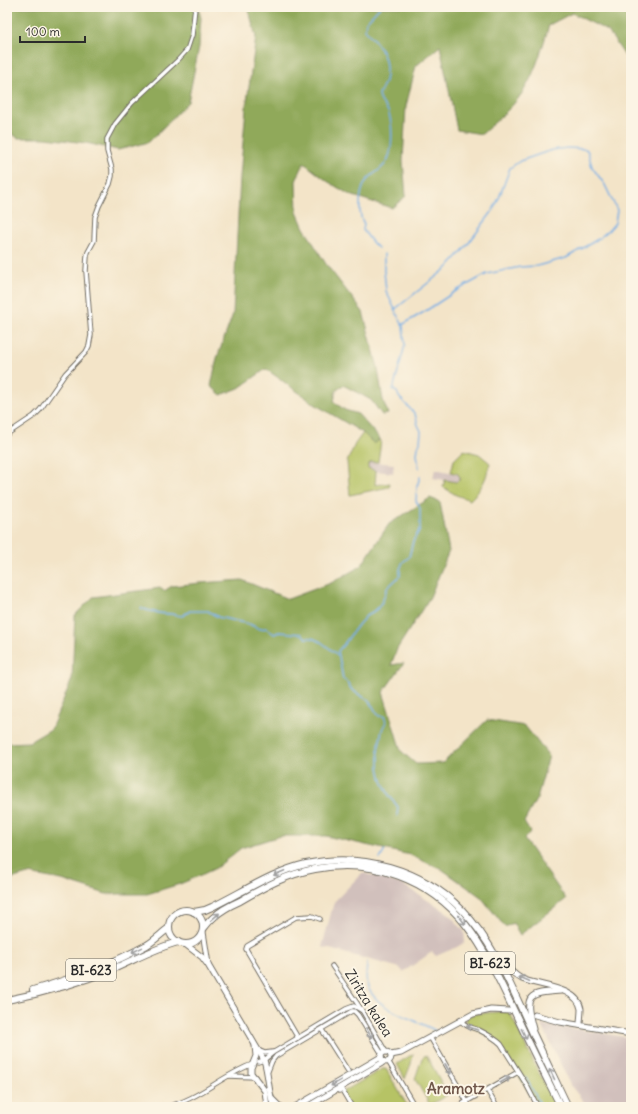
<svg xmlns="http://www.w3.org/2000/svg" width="638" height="1114" viewBox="0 0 638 1114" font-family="Delius,sans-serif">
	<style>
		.industrial { fill: #d1c0bc }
		.green { fill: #b6c365; stroke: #707748 }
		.forest { fill: #90a95a; stroke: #5e6a42 }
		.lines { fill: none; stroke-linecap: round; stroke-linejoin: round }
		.stream { stroke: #76aee5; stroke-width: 1.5 }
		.street-casing { stroke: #716c62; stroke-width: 5.5 }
		.secondary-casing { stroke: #716c62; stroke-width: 7 }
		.primary-casing { stroke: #716c62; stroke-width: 8 }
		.street { stroke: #fff; stroke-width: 3.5 }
		.secondary { stroke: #fff; stroke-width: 5 }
		.primary { stroke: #fff; stroke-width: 6 }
		.oneway { stroke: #a0a0a0 }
		.labels { text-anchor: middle; stroke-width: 4; stroke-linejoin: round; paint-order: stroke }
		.shield { fill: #fcf5e5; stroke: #6a6863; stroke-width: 1 }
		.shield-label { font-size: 13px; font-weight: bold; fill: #2b2b2b }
		.street-label { font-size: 14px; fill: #2b2b2b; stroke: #fcf5e5 }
		.neighbourhood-label { font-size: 15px; font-weight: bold; fill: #6f564a; stroke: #fcf5e5 }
	</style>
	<rect width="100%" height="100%" fill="#fcf5e5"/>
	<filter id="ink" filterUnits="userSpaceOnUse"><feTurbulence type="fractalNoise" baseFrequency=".025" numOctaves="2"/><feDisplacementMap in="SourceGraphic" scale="8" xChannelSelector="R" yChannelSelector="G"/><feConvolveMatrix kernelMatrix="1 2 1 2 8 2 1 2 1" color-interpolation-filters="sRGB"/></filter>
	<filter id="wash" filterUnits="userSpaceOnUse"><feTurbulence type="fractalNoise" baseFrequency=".012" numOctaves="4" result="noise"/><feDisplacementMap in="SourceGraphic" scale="16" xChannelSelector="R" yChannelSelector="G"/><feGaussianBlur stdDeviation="0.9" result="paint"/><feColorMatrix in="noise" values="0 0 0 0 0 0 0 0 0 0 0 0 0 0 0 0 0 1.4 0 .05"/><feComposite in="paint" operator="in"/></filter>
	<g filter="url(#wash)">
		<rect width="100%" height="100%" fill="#f3e4c8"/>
		<g class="industrial">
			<polygon points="371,462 394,464 393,473 376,471 368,468 367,465"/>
			<polygon points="435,469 458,474 461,478 459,481 456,482 433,478"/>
			<polygon points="362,873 379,877 403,885 448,913 464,931 465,942 457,947 436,956 432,952 403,972 400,968 322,947 334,902"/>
			<polygon points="542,1025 570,1028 631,1038 631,1099 607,1107 588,1107 571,1086"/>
		</g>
		<g class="green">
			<polygon points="363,433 374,444 380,439 381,441 378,462 371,462 368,465 368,468 376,471 375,485 390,483 389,487 350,495 347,462 355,444"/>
			<path d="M464 450 479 454 490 463C486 480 482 488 470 500L456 495 443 487 445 480 456 482 461 479 458 474 451 472 454 460Z"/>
			<polygon points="509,1011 536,1067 557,1107 538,1107 496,1039 471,1027 466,1023 467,1017 473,1014"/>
			<polygon points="413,1054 411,1064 405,1079 397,1064"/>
			<polygon points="426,1055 446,1091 445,1092 447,1095 430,1105 415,1079 422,1058"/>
			<polygon points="382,1069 386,1069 408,1107 349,1107 341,1093"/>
		</g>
		<g class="forest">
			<polygon points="7,7 198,7 201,18 199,47 188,102 149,142 118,150 86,143 46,138 18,138 7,131"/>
			<path d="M248 7H631V65L608 31 572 13 549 25C543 46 537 67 526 87 516 105 497 120 482 134L457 130 440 46 416 66 406 106 403 161 406 196 392 208 350 195 327 181 304 163 296 181 297 212 304 228 326 264 363 312 377 364 383 400 388 414 382 415 371 400 343 385 336 391 334 402 345 410 358 414 380 439 374 444 363 433 316 405 266 369 239 388 221 395 211 386 217 358 233 314 240 177 246 108 256 37Z"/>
			<polygon points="430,498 440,502 449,551 430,597 397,649 391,665 404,663 383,692 401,751 416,764 443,763 487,720 525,726 549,756 537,798 524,822 530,832 524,839 566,899 520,935 513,923 505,927 481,897 443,870 410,855 326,836 280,836 241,848 216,868 201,875 180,884 147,894 106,894 62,880 28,874 7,880 7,743 29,742 51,729 72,679 75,615 93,597 160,588 164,591 172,586 200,583 242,580 288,599 331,583 361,566 389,524"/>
		</g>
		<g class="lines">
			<g class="stream">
				<path d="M378 248 372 242 363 230 364 224C357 213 359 187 369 178 376 171 384 169 388 159 393 146 393 124 388 111 385 106 379 101 379 95 380 90 384 86 385 81 390 59 380 45 365 30L366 22 380 7"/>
				<polyline points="384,254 384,271 386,291 403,326 405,345 393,390 397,392 399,397 415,414 418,425 421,431 420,443 418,447 417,454 419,468"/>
				<polyline points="394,310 447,268 465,248 492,212 499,198 510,168 520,161 552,150 567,148 586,149 588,152 592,167 605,185 617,210 615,223 609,230 598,239 566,258 537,266 520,267 487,274 456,291 424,312 402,325"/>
				<path d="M141 608C151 612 161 614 172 614 175 614 178 616 182 616L190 611H208L218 617 249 624 260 629 266 628 274 634 279 632 302 634 306 638H312L321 642 338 655"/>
				<polyline points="397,816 398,807 389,795 382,781 379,767 379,757 378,750 382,730 386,722 384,716 379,716 368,700 352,690 347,682 343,679 338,651 344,644 358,625 366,616 377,609 383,600 387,588 400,576 400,569 403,562 409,557 413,541 420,529 420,508 416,501 417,486 420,477"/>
				<polyline points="380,859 385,850"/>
				<path d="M367 962C367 969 365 977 367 984 374 1010 416 1019 436 1031"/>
				<polyline points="526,1078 542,1107"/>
			</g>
		</g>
	</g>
	<g filter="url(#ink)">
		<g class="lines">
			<defs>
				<g id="street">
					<polyline points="7,434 34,416 40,410 65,374 86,352 89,346 91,335 86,271 87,256 88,252 94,241 95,217 99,206 110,184 112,176 112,169 107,151 107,139 115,124 132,103 178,60 187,50 192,35 195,7"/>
					<polyline points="332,966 363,1012 386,1052"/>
					<path d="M460 1020C466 1027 471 1027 479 1030 487 1034 495 1038 501 1044L526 1084 538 1107"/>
					<polyline points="322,1030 348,1071"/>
					<polyline points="430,1037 470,1107"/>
					<polyline points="298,1038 246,949 247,946 296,917 312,916 320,919"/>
					<polyline points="260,1051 265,1053 273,1052"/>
					<polyline points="388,1061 415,1107"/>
					<polyline points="258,1062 264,1060 274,1052 346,1009 354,1006 361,1010"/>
					<polyline points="268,1071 272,1061 276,1056 352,1011 354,1011 358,1015 382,1054"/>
					<polyline points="229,1076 255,1077"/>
					<polyline points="487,1090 497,1107"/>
					<polyline points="339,1091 342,1090 352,1107"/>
					<polyline points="273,1099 279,1105 283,1107"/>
					<path d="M165 1107C197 1101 222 1075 253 1064"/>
					<polyline points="457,1107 518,1072"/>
				</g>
				<g id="secondary">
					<polyline points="203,932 208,964"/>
					<path d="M185 944 202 957 208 965 264 1060C269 1076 268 1092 274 1107"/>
					<path d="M499 958C506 967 513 974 522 979 538 986 578 987 581 1009 581 1014 580 1020 580 1025"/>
					<polyline points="535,1015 560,1022 631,1034"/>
					<path d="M533 1029C524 995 527 993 561 991"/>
					<polyline points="255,1046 256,1056 251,1068 251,1073 265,1091 267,1107"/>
					<circle cx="386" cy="1057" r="5"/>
					<polyline points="391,1055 401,1053 473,1014 491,1010 509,1011"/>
					<polyline points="295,1107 381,1057"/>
					<polyline points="307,1107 382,1063 383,1061"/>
				</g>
				<g id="primary">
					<circle cx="186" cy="927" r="17"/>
					<path d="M194 912 205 910 212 907C243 892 272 872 306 864 361 852 422 869 462 910 491 940 508 979 525 1016 539 1047 554 1077 568 1107"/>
					<path d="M204 928C207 924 210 920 214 917 221 910 231 905 240 901 264 887 287 874 315 869 372 858 430 879 466 925 487 952 502 986 517 1017 531 1048 546 1077 561 1107"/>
					<path d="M33 990C72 979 112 964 147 945 155 940 162 933 169 928"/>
					<path d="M7 1000C43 993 79 983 113 969 134 960 155 948 178 942"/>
				</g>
			</defs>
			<use href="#street" class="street-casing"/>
			<use href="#secondary" class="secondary-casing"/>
			<use href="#primary" class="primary-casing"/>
			<use href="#street" class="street"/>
			<use href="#secondary" class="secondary"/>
			<use href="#primary" class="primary"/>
		</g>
		<defs><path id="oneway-shaft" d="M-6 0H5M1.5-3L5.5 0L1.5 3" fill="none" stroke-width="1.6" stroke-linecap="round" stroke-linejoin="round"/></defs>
		<g class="oneway">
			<use href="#oneway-shaft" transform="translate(279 873) rotate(157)"/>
			<use href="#oneway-shaft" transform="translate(215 917) rotate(-41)"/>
			<use href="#oneway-shaft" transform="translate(462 920) rotate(51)"/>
			<use href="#oneway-shaft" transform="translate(137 950) rotate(154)"/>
			<use href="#oneway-shaft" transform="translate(524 979) rotate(-157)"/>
			<use href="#oneway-shaft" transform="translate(472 1028) rotate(-161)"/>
			<use href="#oneway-shaft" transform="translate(369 1033) rotate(60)"/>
			<use href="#oneway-shaft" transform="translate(524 1034) rotate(64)"/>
			<use href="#oneway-shaft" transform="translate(448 1069) rotate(61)"/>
			<use href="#oneway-shaft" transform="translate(552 1074) rotate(-115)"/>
			<use href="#oneway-shaft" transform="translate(505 1080) rotate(-30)"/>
			<use href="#oneway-shaft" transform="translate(336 1083) rotate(150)"/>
		</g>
	</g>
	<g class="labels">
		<g class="shield">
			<rect x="465" y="952" width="50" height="22" rx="3"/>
			<rect x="66" y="959" width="50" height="22" rx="3"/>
		</g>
		<g class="shield-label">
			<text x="490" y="968">BI-623</text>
			<text x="91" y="975">BI-623</text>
		</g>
		<g class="street-label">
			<text transform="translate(369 1003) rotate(58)" y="5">Ziritza kalea</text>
		</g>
		<g class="neighbourhood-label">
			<text x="456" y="1094">Aramotz</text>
		</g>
	</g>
	<rect width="638" height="1114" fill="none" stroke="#fcf5e5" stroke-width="24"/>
	<path d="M20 36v6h65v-6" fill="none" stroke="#2b2b2b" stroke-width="2"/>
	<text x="26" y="36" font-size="12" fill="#2b2b2b" stroke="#fcf5e5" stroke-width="3" paint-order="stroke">100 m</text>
</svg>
